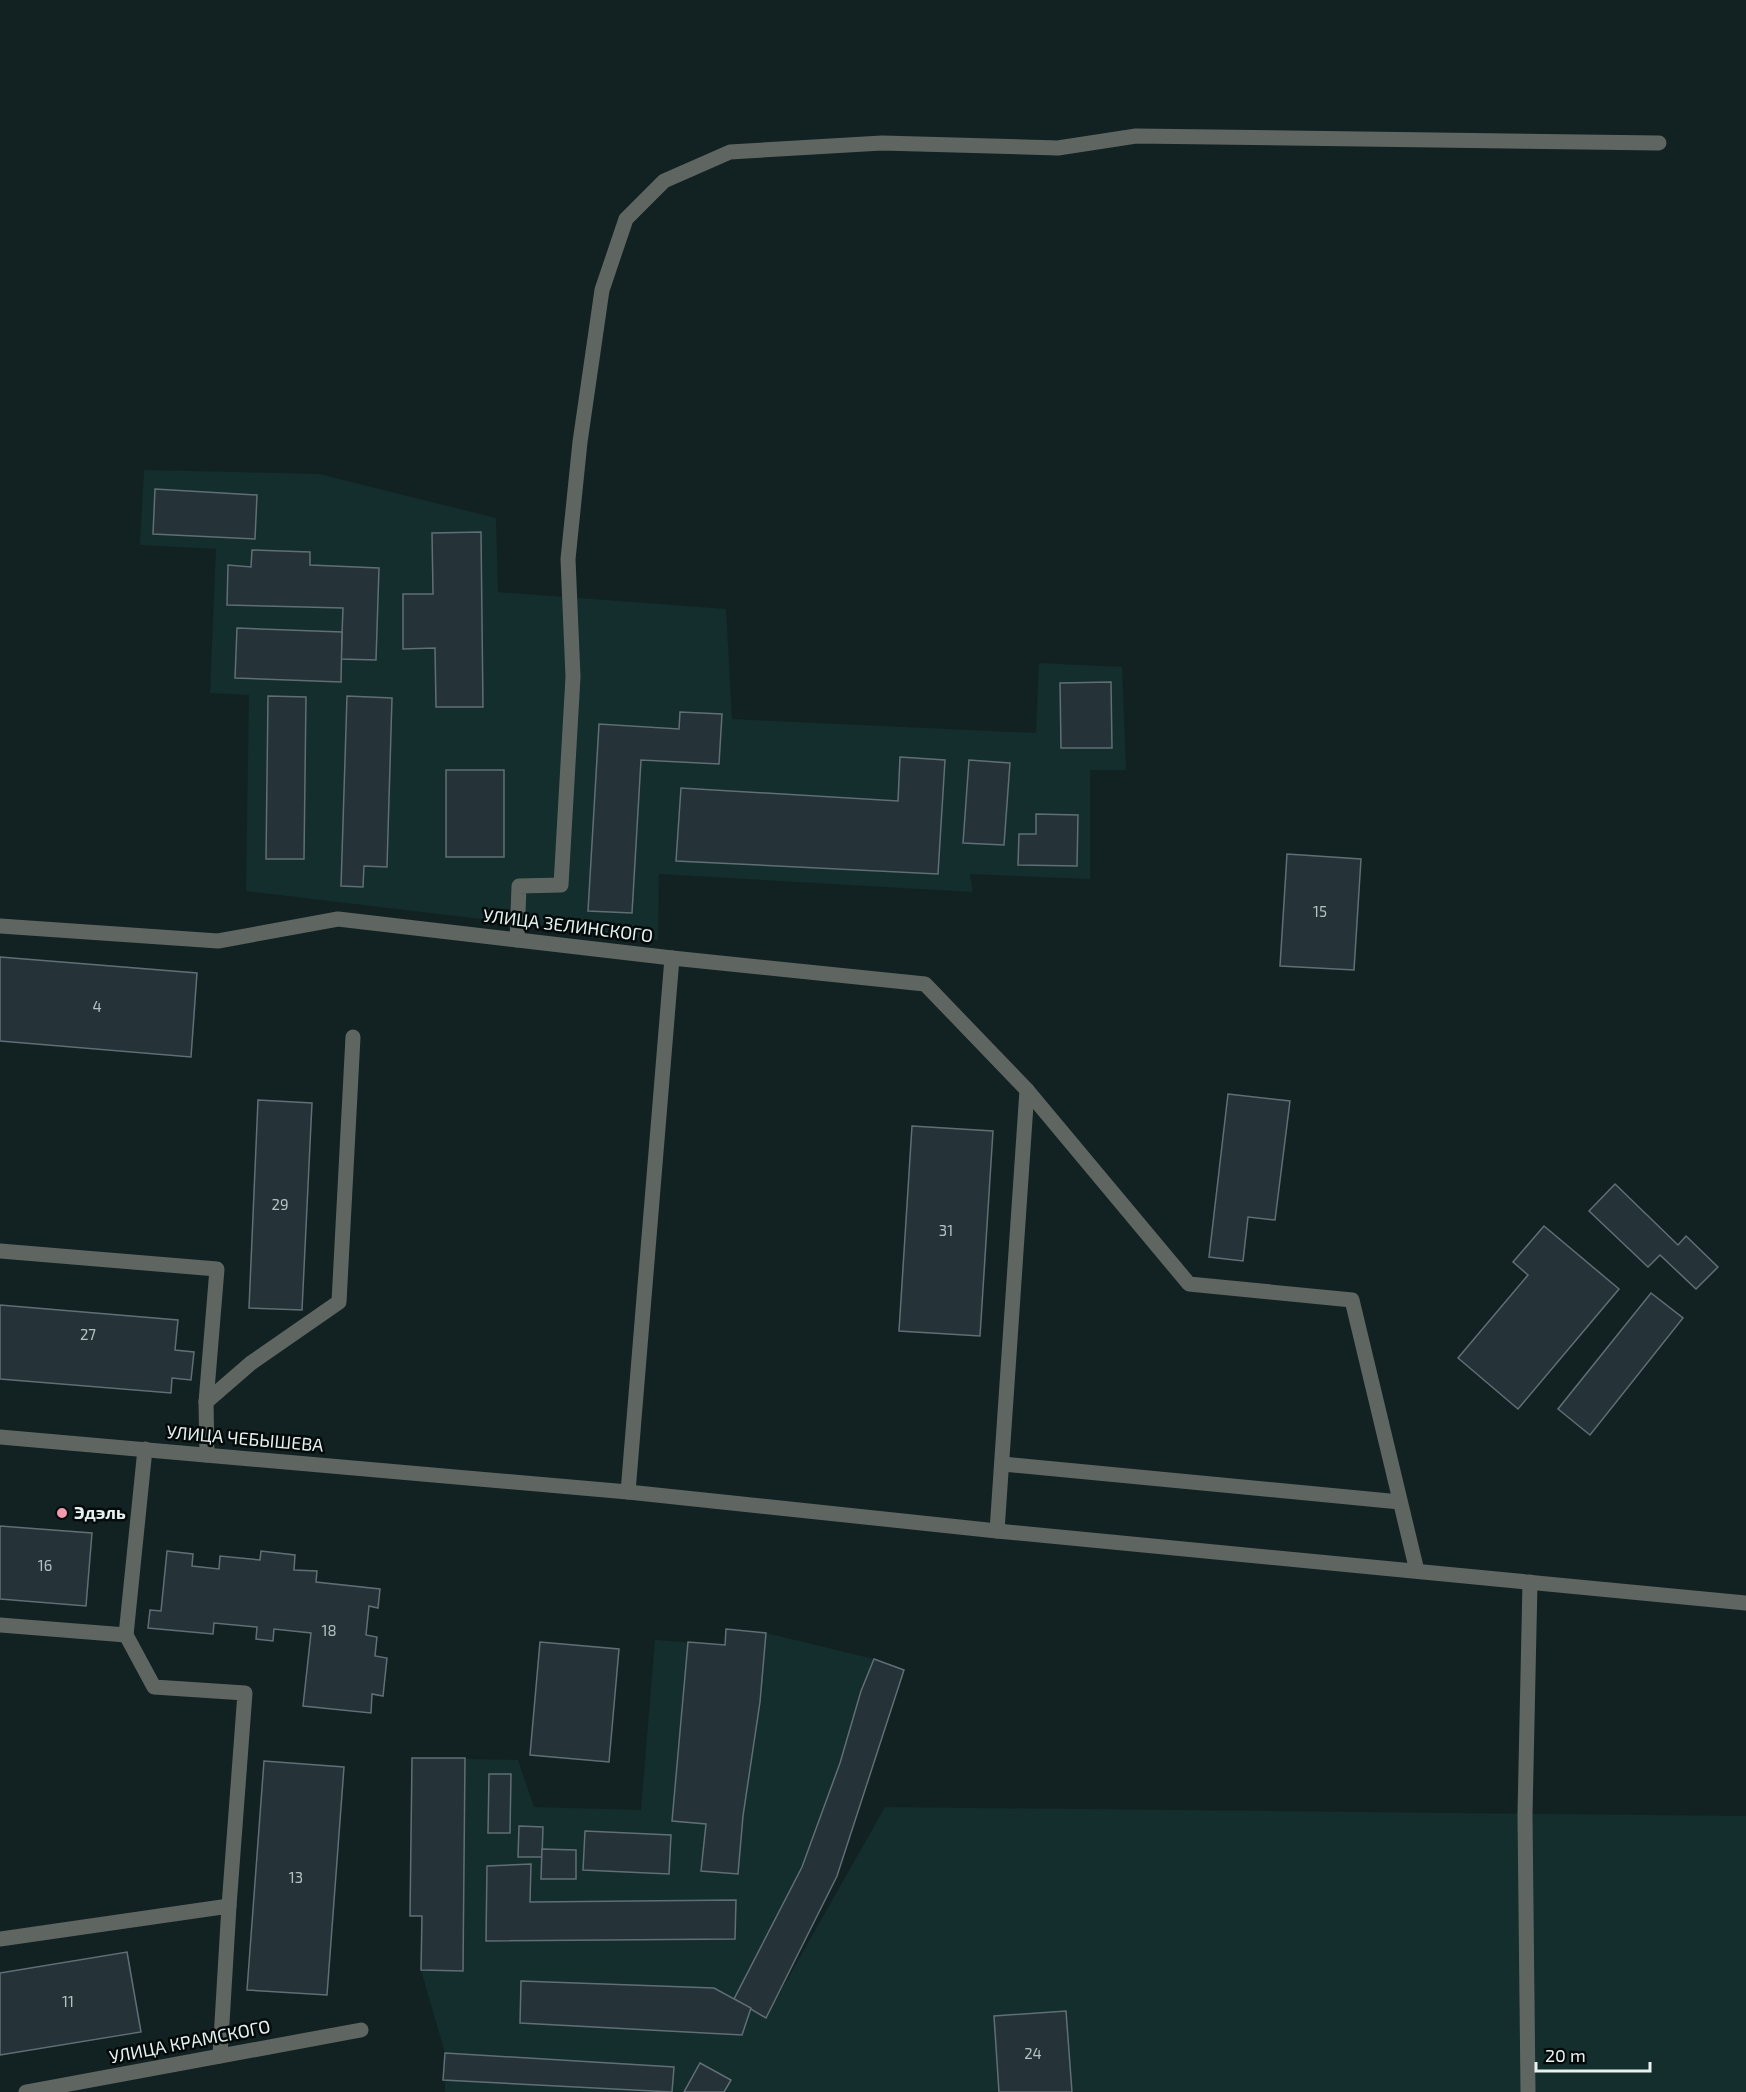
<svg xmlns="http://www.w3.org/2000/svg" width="1746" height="2092" viewBox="0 0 1746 2092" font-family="'Exo 2',sans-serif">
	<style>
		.built { fill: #142d2d }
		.building { fill: #253238; stroke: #606f76; stroke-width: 1.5 }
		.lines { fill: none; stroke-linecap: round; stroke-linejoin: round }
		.minor { stroke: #5f6662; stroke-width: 15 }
		.poi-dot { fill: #f19ab0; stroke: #050a0a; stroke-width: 2 }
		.labels { text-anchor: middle; stroke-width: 5; stroke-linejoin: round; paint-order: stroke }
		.number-label { font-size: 15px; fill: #b6c1c2 }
		.street-label { font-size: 18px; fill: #e7f1f0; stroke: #050a0a }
		.poi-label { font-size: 18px; font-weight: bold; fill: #e7f1f0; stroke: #050a0a; text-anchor: start }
	</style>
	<rect width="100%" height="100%" fill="#122222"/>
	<g class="built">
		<polygon points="144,470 319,474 496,518 498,592 726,609 732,719 1036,733 1039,663 1122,667 1126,770 1090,770 1090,879 970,874 973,892 659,874 658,940 246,891 249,695 210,693 216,549 140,545"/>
		<polygon points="726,1629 766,1633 874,1659 904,1670 837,1876 774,2003 885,1807 1746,1816 1746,2092 445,2092 445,2053 421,1970 421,1916 410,1916 412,1758 518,1760 534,1807 641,1810 655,1640 725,1645"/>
	</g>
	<g class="building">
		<polygon points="155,489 257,495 255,539 153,534"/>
		<polygon points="481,532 483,707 436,707 435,648 403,649 403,594 433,594 432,533"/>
		<polygon points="252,550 310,552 310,565 379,568 376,660 341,659 343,608 227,605 228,565 251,567"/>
		<polygon points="237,628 342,632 341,682 235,678"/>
		<polygon points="1111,682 1112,748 1061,748 1060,683"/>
		<polygon points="268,696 306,697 304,859 266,859"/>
		<polygon points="347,696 392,698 387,867 364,866 363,887 341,886"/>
		<polygon points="680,712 722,714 719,764 641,760 632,913 588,911 599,724 679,729"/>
		<polygon points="900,757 945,760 938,874 676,861 681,788 898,801"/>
		<polygon points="969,760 1010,763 1004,845 963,843"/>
		<rect x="446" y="770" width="58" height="87"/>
		<polygon points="1036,814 1078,815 1077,866 1018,865 1019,834 1036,834"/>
		<polygon points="1287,854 1361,859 1354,970 1280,966"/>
		<polygon points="0,957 197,973 191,1057 0,1041"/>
		<polygon points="1228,1094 1290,1101 1275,1220 1248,1217 1243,1261 1209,1257"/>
		<polygon points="258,1100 312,1103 302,1310 249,1308"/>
		<polygon points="912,1126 993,1131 980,1336 899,1331"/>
		<polygon points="1615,1184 1678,1245 1686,1236 1718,1267 1696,1289 1660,1255 1648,1267 1589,1211"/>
		<polygon points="1544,1226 1619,1289 1518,1409 1458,1358 1528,1275 1513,1262"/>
		<polygon points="1651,1293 1683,1318 1590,1435 1558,1409"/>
		<polygon points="0,1305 178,1320 175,1350 194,1352 191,1380 172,1378 171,1393 0,1379"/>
		<polygon points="0,1526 92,1533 86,1606 0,1599"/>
		<polygon points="167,1551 193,1554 192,1566 219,1569 220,1556 260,1560 261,1551 295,1555 294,1570 317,1571 316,1582 380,1589 378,1608 369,1606 366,1635 377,1637 375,1656 387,1658 383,1696 372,1694 371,1713 303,1706 311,1633 274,1629 273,1641 256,1639 257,1627 214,1623 213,1634 148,1628 150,1610 161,1611"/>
		<polygon points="726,1629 766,1633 760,1702 743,1816 738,1874 701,1871 706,1824 672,1821 688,1642 725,1645"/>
		<polygon points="540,1642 619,1649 609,1762 530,1755"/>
		<polygon points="874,1659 904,1670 837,1876 766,2018 734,1999 802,1867 840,1763 861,1691"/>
		<polygon points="412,1758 465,1758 463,1971 421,1970 422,1916 410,1916"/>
		<polygon points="264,1761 344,1767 327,1995 247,1990"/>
		<polygon points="489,1774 511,1774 510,1833 488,1833"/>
		<polygon points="519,1826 543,1827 542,1857 518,1857"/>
		<polygon points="585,1831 671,1835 669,1874 583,1870"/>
		<polygon points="542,1849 576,1850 576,1879 541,1879"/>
		<polygon points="531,1864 530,1902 736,1900 735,1939 486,1941 487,1866"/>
		<polygon points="127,1952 141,2032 0,2055 0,1973"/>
		<polygon points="521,1981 714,1988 751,2008 742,2035 520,2023"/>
		<polygon points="1066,2011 1072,2092 999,2092 994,2016"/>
		<polygon points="445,2053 674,2067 672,2092 443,2080"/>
		<polygon points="700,2063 731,2080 724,2092 684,2092"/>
	</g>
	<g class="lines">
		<g class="minor">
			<polyline points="0,926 218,941 338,919 672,958 628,1492"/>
			<polyline points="517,940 519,886 561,885 573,677 568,559 580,442 602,290 626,219 664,181 730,152 882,143 1058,148 1136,136 1659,143"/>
			<polyline points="672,958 925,984 1027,1090 1189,1284 1352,1300 1417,1571"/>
			<polyline points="0,1251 217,1269 206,1402"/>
			<polyline points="0,1437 628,1492 997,1531 1746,1603"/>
			<polyline points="145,1449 126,1635 154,1687 245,1693 229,1906"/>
			<polyline points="207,1455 206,1402 251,1363 339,1302 353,1037"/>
			<polyline points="1003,1464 1400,1502"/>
			<polyline points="997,1531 1027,1090"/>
			<polyline points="0,1625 126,1635"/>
			<polyline points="0,1939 229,1906 220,2056"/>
			<polyline points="26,2092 361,2030"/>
			<polyline points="1528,2092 1525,1814 1530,1582"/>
		</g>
	</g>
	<circle class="poi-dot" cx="62" cy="1513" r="6"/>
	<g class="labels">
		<g class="number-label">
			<text x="1320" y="917">15</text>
			<text x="97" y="1012">4</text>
			<text x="280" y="1210">29</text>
			<text x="946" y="1236">31</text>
			<text x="88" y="1340">27</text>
			<text x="45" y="1571">16</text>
			<text x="329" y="1636">18</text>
			<text x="296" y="1883">13</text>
			<text x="68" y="2007">11</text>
			<text x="1033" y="2059">24</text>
		</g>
		<g class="street-label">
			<text transform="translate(568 926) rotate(7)" y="6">УЛИЦА ЗЕЛИНСКОГО</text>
			<text transform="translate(245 1439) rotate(5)" y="6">УЛИЦА ЧЕБЫШЕВА</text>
			<text transform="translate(190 2042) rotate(-11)" y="6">УЛИЦА КРАМСКОГО</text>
		</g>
		<g class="poi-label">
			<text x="74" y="1519">Эдэль</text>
		</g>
	</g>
	<path d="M1536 2062v9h114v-9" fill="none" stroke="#e7f1f0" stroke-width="3"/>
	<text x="1545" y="2062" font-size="18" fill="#e7f1f0" stroke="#050a0a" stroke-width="4.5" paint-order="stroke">20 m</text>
</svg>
